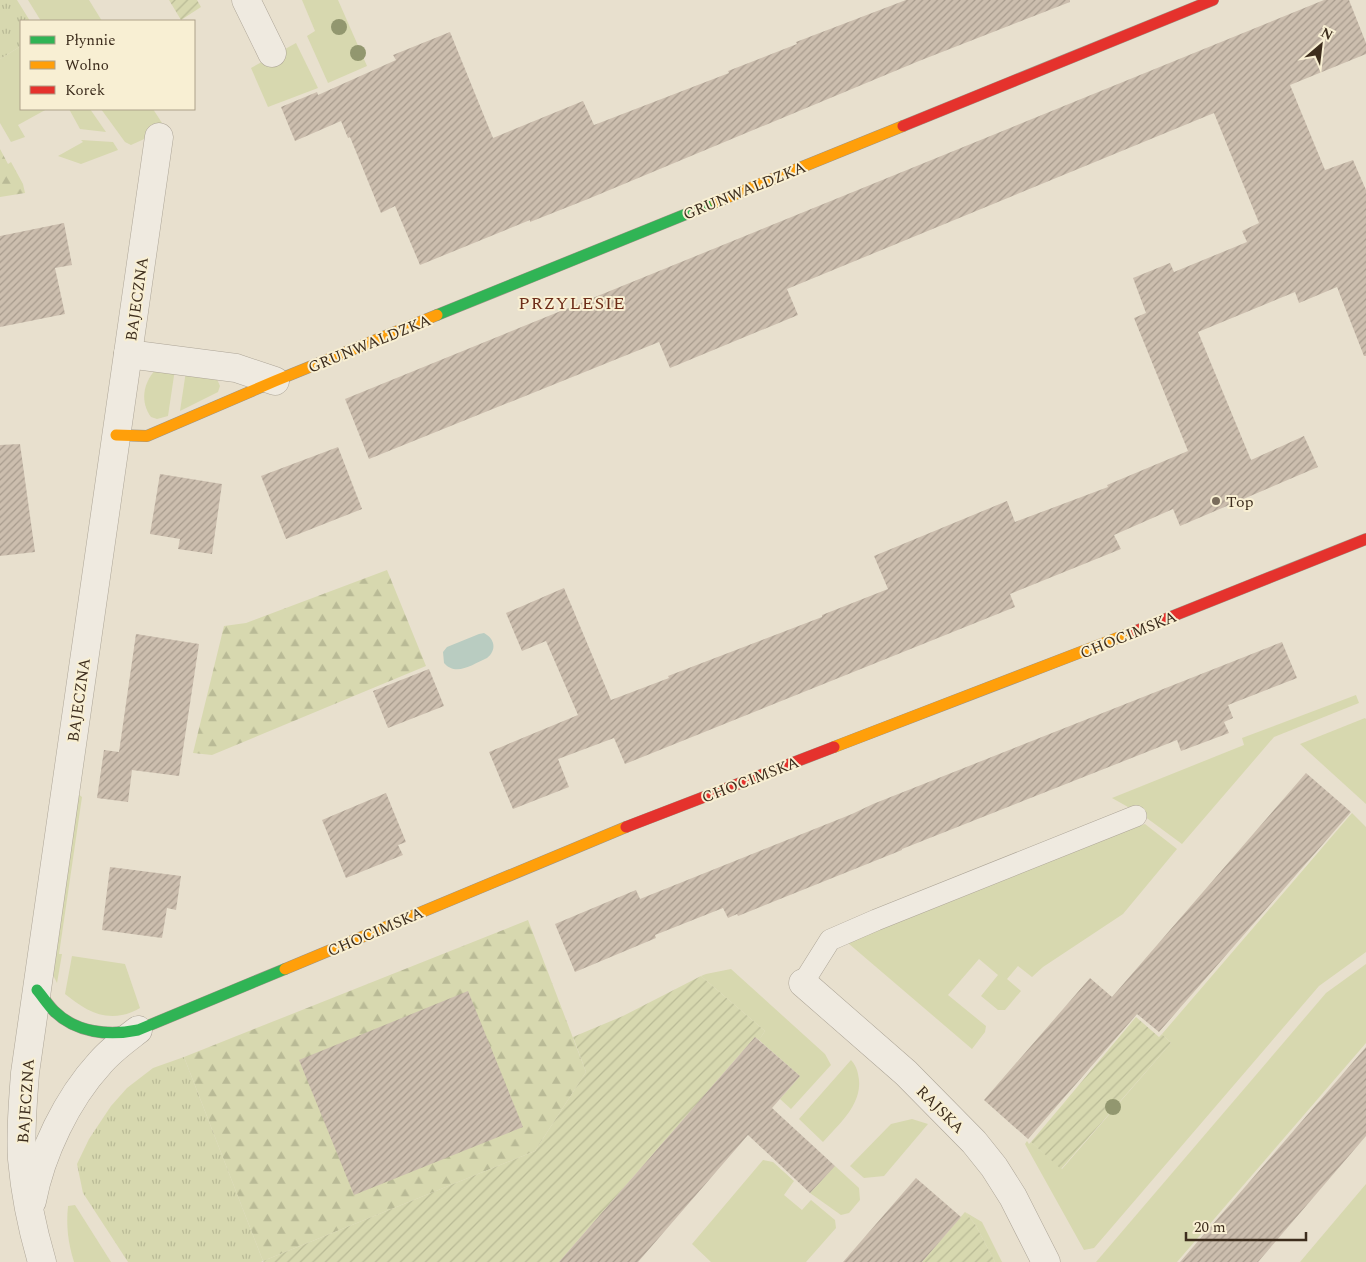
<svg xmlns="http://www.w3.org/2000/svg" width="1366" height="1262" viewBox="0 0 1366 1262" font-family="Spectral,serif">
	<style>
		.grass { fill: #d7d8af }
		.forest { fill: url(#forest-firs) }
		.park { fill: url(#park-tufts) }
		.garden { fill: url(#garden-furrows) }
		.water { fill: #b9ccc1 }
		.building { fill: url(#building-hatch) }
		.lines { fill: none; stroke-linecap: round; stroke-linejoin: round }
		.lane-casing { stroke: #ada597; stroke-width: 22 }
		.street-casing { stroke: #ada597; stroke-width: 29 }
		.fast-casing { stroke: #9d9486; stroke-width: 12 }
		.slow-casing { stroke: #9d9486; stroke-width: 12 }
		.jam-casing { stroke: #9d9486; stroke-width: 12 }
		.lane { stroke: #efeae0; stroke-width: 21 }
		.street { stroke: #efeae0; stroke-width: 28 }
		.fast { stroke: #30b455; stroke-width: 11 }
		.slow { stroke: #ff9f0a; stroke-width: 11 }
		.jam { stroke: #e5322d; stroke-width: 11 }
		.tree { fill: #92976f }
		.poi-dot { fill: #796c5b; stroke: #f8efd3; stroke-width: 2 }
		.labels { text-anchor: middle; stroke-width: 4; stroke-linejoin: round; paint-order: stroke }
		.street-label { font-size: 16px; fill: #3d2d1d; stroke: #f8efd3 }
		.poi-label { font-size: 16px; fill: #3d2d1d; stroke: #f8efd3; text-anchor: start }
		.neighbourhood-label { font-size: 18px; letter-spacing: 1px; fill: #6d2c19; stroke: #f8efd3 }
	</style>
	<defs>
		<pattern id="forest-firs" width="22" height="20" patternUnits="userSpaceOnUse" patternTransform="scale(1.25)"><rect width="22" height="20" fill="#d7d8af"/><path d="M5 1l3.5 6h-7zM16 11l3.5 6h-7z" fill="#b9ba96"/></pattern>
		<pattern id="park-tufts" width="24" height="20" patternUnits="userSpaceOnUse" patternTransform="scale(1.25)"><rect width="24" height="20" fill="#d7d8af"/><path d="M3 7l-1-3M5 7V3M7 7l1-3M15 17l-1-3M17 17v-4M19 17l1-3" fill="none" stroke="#b9ba96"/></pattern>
		<pattern id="garden-furrows" width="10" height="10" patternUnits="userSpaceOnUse" patternTransform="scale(1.25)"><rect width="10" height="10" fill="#d7d8af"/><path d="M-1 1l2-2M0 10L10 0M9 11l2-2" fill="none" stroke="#b9ba96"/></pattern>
		<pattern id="building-hatch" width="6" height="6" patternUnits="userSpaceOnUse" patternTransform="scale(1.25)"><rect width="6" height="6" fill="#ccbeae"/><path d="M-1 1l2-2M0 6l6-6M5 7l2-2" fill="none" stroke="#a79b8d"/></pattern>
	</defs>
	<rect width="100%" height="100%" fill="#e8e0ce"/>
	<g class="grass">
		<polygon points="28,0 89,0 102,21 41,21"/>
		<polygon points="302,0 338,0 367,66 328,83 307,36 315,31"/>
		<polygon points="296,43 318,88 268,107 251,68"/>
		<polygon points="21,46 21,109 47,109 18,125 25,137 11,142 0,123 0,59"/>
		<polygon points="69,109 90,109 106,132 80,129"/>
		<polygon points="101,109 153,109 162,123 162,131 131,145 125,142"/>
		<polygon points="81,140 113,142 118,150 81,164 58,156 83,142"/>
		<path d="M175 369 168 416 157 419 151 417C140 402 143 384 155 370Z"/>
		<polygon points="186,371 216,377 220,386 218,392 180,411"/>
		<polygon points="1356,695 1359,703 1274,737 1182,844 1144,816 1112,798 1244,745 1242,738"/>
		<polygon points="1365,718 1366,719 1366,804 1300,744"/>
		<polygon points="78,794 82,797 59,954 62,954 57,983 53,975"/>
		<polygon points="1352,813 1366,827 1366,952 1319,986 1094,1248 1084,1250 1025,1144 1027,1141 1029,1144 1031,1142 1062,1169 1171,1043 1162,1034"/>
		<polygon points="1145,824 1177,849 1123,914 1043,967 1032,977 1018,966 1007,979 1021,991 1005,1010 998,1010 981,996 998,975 979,959 948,995 986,1026 985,1032 972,1049 848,943 882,925"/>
		<path d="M72 956 125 964 140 1008C135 1011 128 1014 122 1015 100 1020 81 1007 65 994Z"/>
		<polygon points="1366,964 1366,1043 1177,1262 1096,1262 1326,993"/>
		<polygon points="731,969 825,1054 831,1065 791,1109 780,1099 800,1076 759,1040 765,1031 701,976 706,974"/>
		<path d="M851 1060C855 1064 857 1069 858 1074 865 1102 840 1123 823 1142L799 1119Z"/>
		<polygon points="912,1119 928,1124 884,1176 864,1178 850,1166 891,1124"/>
		<polygon points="763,1160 773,1162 794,1181 784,1195 802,1210 811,1200 835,1220 836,1228 806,1262 711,1262 692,1244"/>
		<polygon points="835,1166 859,1188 860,1200 849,1213 841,1215 810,1193"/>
		<polygon points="1366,1184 1366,1262 1300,1262"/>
		<path d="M75 1205 111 1262H74C68 1243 66 1226 68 1206Z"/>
		<polygon points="965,1212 982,1222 1002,1262 995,1262 975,1224"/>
	</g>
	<g class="forest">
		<polygon points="0,149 8,164 11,162 23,184 25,193 0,197"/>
		<polygon points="387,570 426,666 212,755 193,753 224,626 246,623"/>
		<polygon points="528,920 586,1072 535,1151 263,1261 184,1057"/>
	</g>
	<g class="park">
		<polygon points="0,0 17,0 30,21 21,21 21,46 0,59"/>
		<polygon points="184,1057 263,1261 261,1262 128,1262 83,1193 77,1164 89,1139 111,1106 127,1088 153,1068"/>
	</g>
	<g class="garden">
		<polygon points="169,0 197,0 201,7 181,20"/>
		<polygon points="701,976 765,1031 759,1040 755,1037 559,1262 264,1262 263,1261 535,1151 586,1072 573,1037 623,1016"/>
		<polygon points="1136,1017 1159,1037 1162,1034 1171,1043 1061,1169 1031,1142"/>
		<polygon points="965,1212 975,1224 995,1262 922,1262"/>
	</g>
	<path class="water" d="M484 633C495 639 497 650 487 658 473 664 456 677 444 663L443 652 447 647 479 634Z"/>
	<g class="building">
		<polygon points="906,0 1070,0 1070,2 919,61 588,199 530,222 530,220 420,265 395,206 381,213 350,137 348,138 341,121 295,141 281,107 317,92 318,95 396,60 393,55 450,32 493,138 583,101 594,125 729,73 728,71 797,44 796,42"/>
		<polygon points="1324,0 1349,0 1366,43 1366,54 1290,85 1325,170 1353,160 1366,190 1366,356 1364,356 1337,287 1299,303 1295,292 1198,332 1251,460 1304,436 1318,467 1180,526 1173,509 1114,535 1121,549 1010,594 1015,607 625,764 614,738 558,759 569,787 513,809 489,752 578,715 546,641 522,651 506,613 564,588 611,700 669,678 668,676 822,617 822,615 888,589 874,556 1007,501 1015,522 1108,487 1107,485 1188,451 1134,318 1146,313 1133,278 1170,263 1174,272 1247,242 1242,231 1259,223 1214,113 787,289 798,315 670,368 659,342 369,459 345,399"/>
		<polygon points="64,223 72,265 55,268 65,314 0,327 0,236"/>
		<polygon points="20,444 35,552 0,556 0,445"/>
		<polygon points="338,447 362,509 286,539 261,476"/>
		<polygon points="160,474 222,484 212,554 178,549 180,539 150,534"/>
		<polygon points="136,634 199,644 179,776 132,770 128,802 97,798 104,750 119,752"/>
		<polygon points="1282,642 1297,678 1228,705 1233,718 1224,722 1229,733 1181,751 1177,740 902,849 902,850 738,916 737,914 728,918 723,908 655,935 656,938 575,972 555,924 636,890 640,899 852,814 873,804"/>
		<polygon points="429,669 444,706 388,728 373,691"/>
		<polygon points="1306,773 1351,812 1159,1032 1137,1014 1028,1139 984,1100 1090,978 1112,997"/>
		<polygon points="386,793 406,842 398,845 403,855 346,878 322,820"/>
		<polygon points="110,867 181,876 176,910 167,908 162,938 102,930"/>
		<polygon points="468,991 523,1127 354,1195 299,1060"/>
		<polygon points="755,1037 800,1076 772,1108 835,1166 810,1193 748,1135 638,1262 559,1262"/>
		<polygon points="1366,1047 1366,1136 1258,1262 1180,1262"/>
		<polygon points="916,1178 961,1217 922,1262 843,1262"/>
	</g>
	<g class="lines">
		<defs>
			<polyline id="lane" points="803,983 830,940 876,920 1136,816"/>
			<g id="street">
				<polyline points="246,0 272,53"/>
				<polyline points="128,354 236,368 275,381"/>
				<polyline points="803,983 906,1073 974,1142 994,1167 1013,1197 1046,1262"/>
				<path d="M32 1201C41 1153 67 1099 100 1063 111 1050 125 1040 138 1030"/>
				<path d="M42 1262C32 1228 25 1194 22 1159 20 1131 23 1102 25 1073L159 137"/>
			</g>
			<g id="fast">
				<polyline points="437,315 716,202"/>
				<path d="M37 990C43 997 48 1005 54 1011 76 1033 109 1036 138 1030L285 969"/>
			</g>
			<g id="slow">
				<polyline points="716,202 903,126"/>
				<polyline points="116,435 147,436 275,381 437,315"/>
				<polyline points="834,747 1133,632"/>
				<polyline points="285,969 626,827"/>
			</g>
			<g id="jam">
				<polyline points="903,126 1213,0"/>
				<polyline points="1133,632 1366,539"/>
				<polyline points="626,827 834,747"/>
			</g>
		</defs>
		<use href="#lane" class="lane-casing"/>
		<use href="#street" class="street-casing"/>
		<use href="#fast" class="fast-casing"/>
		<use href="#slow" class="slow-casing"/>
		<use href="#jam" class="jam-casing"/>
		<use href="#lane" class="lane"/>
		<use href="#street" class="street"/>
		<use href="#fast" class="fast"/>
		<use href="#slow" class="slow"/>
		<use href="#jam" class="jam"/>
	</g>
	<g class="tree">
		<circle cx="339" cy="27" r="8"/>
		<circle cx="358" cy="53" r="8"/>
		<circle cx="1113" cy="1107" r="8"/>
	</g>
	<circle class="poi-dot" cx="1216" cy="501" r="5"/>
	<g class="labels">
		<g class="street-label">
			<text transform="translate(744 190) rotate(-22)" y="6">GRUNWALDZKA</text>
			<text transform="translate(136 299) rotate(-82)" y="6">BAJECZNA</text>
			<text transform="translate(369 343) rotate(-22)" y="6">GRUNWALDZKA</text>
			<text transform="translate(1128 634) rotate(-22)" y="6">CHOCIMSKA</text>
			<text transform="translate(78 700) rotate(-82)" y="6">BAJECZNA</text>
			<text transform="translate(750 779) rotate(-21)" y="6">CHOCIMSKA</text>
			<text transform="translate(375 931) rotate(-23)" y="6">CHOCIMSKA</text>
			<text transform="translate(25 1101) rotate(-86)" y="6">BAJECZNA</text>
			<text transform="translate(941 1109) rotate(45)" y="6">RAJSKA</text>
		</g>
		<g class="poi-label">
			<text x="1226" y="507">Top</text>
		</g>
		<g class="neighbourhood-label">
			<text x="572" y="309">PRZYLESIE</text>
		</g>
	</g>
	<rect x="20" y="20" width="175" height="90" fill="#f8efd3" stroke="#ada18a"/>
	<rect x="30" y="36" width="25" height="8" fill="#30b455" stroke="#ada18a"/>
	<text x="65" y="45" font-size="15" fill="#3d2d1d">Płynnie</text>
	<rect x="30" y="61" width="25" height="8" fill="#ff9f0a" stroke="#ada18a"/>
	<text x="65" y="70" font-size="15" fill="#3d2d1d">Wolno</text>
	<rect x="30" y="86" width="25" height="8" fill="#e5322d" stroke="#ada18a"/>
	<text x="65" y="95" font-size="15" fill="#3d2d1d">Korek</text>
	<g transform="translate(1321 45) rotate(28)" stroke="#f8efd3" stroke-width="4" paint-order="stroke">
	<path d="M0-4L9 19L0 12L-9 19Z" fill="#3d2d1d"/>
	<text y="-8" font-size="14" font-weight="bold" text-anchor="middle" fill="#3d2d1d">N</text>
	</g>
	<path d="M1186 1232v8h120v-8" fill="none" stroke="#3d2d1d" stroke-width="2.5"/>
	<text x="1194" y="1232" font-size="15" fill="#3d2d1d" stroke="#f8efd3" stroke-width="4" paint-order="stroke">20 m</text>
</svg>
